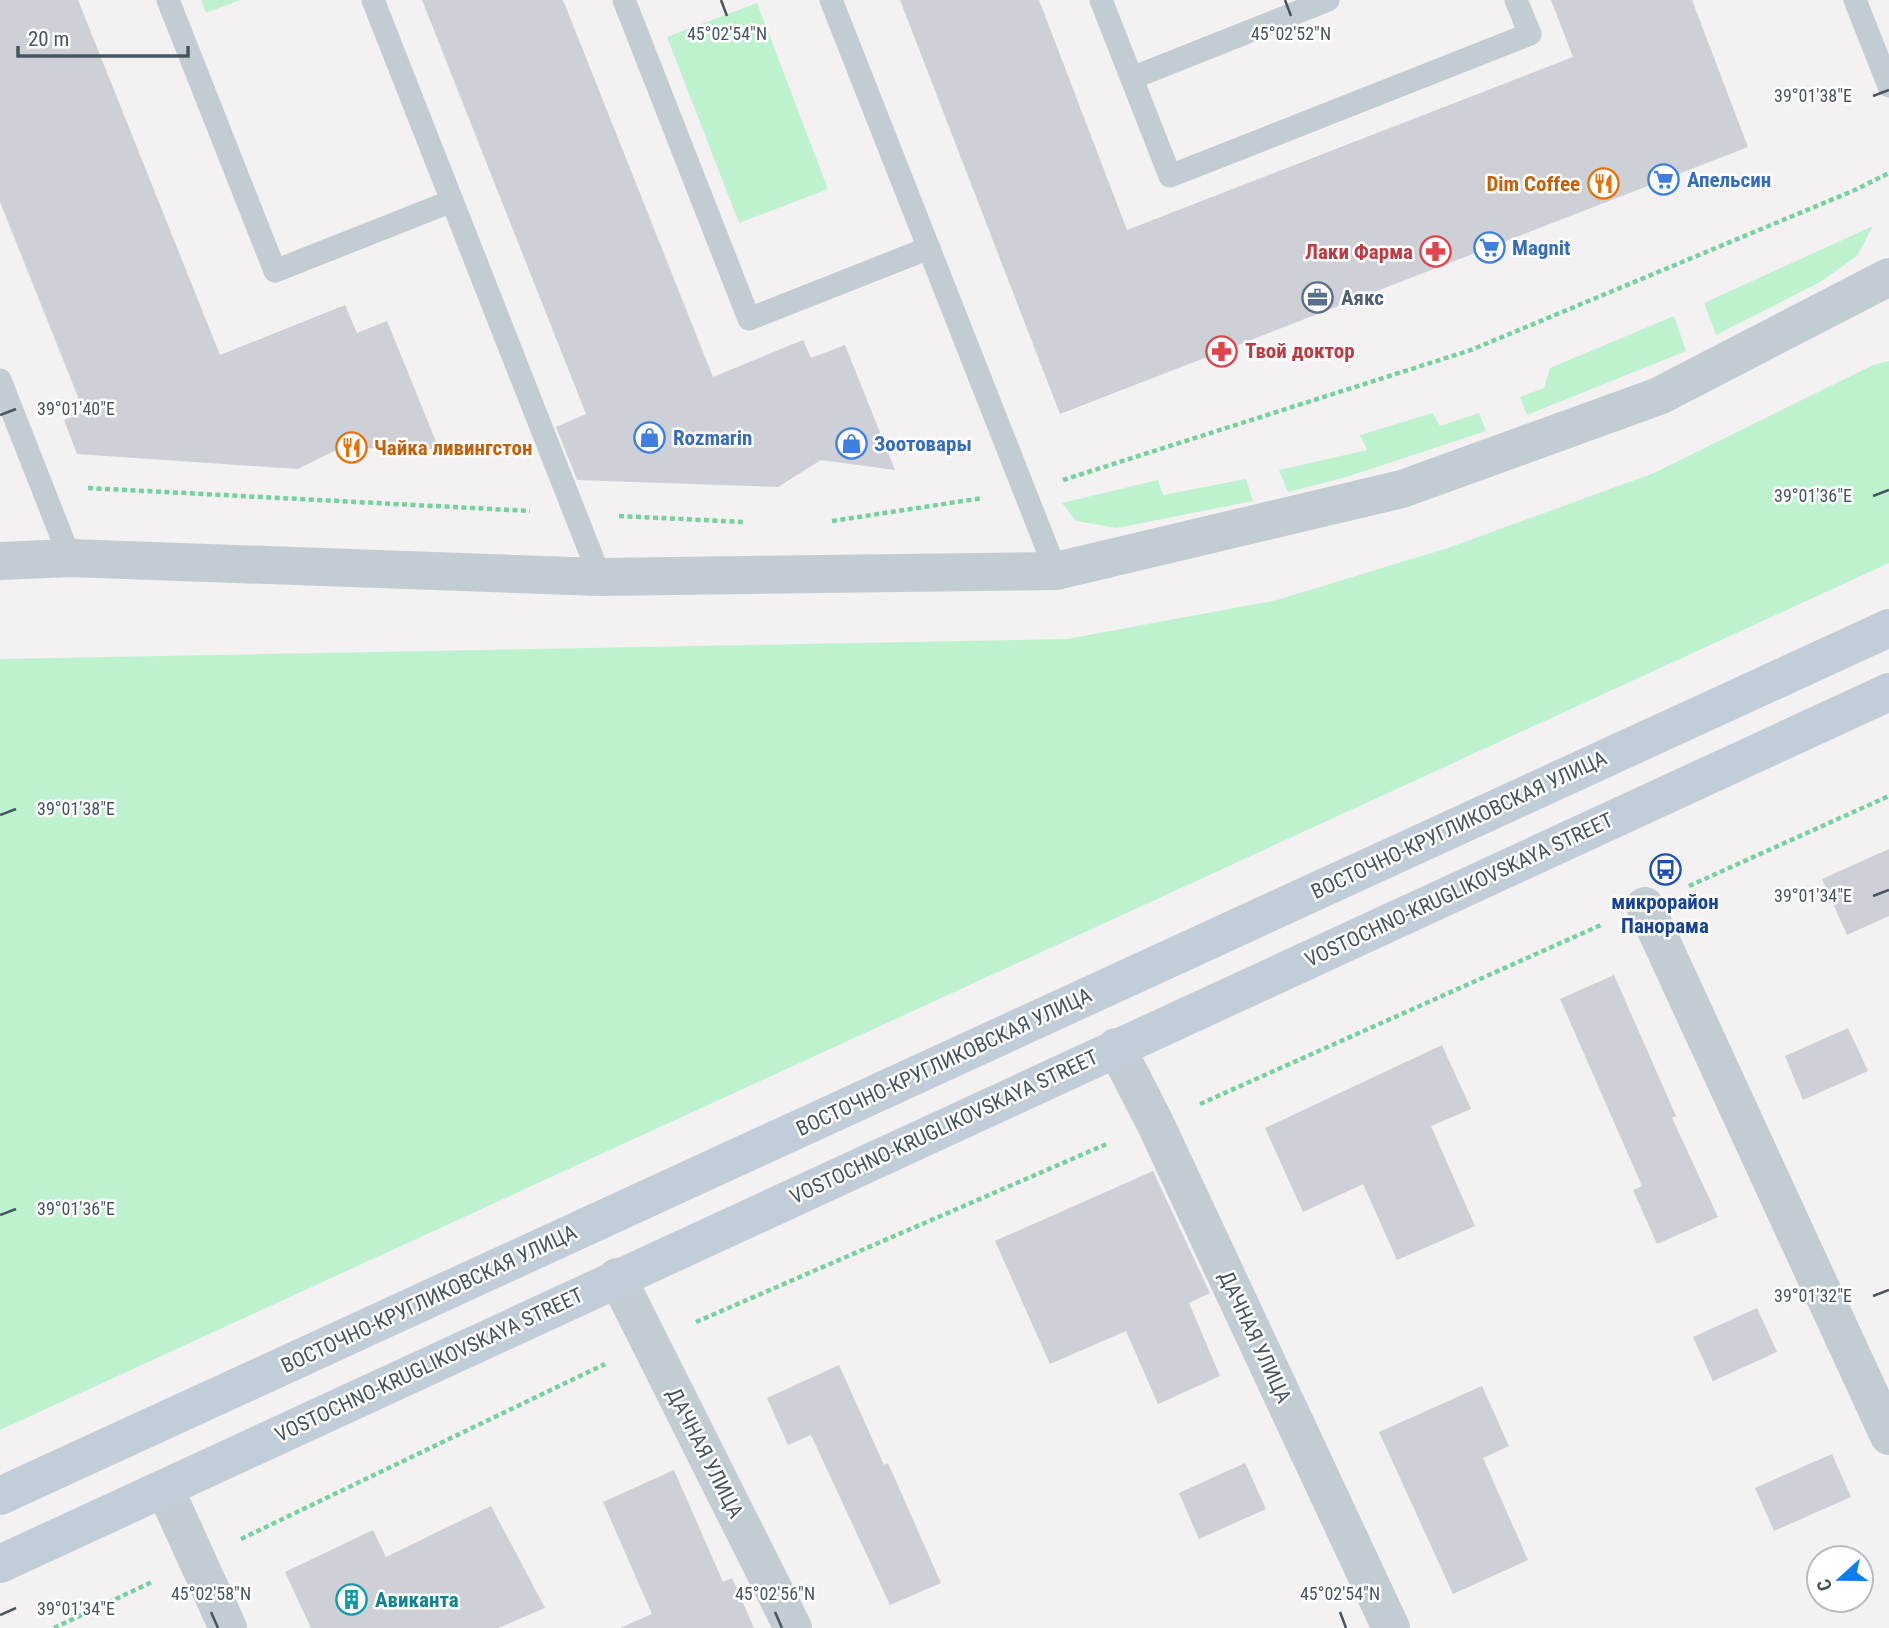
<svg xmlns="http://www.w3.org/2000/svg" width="1889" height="1628" viewBox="0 0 1889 1628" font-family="'Roboto Condensed',sans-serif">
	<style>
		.green { fill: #bef2cf }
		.building { fill: #cdd0d6 }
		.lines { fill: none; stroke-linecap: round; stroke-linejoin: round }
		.path { stroke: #74d29f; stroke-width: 4.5; stroke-dasharray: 5 3.5; stroke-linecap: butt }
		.service { stroke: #c1ccd3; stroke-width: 23 }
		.minor { stroke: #c1ccd3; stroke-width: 38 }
		.secondary { stroke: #c1cdd8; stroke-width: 38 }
		.ticks { fill: none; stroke: #475560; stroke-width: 2.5 }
		.labels { text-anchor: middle; stroke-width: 5; stroke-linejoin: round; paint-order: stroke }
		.shop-label { font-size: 21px; font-weight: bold; fill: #366cbe; stroke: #fff; text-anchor: start }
		.food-label { font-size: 21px; font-weight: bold; fill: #c56008; stroke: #fff; text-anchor: end }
		.health-label { font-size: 21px; font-weight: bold; fill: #be3a42; stroke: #fff; text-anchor: end }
		.service-label { font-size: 21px; font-weight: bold; fill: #4e5e75; stroke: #fff; text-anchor: start }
		.street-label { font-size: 21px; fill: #475560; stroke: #fff }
		.transit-label { font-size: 21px; font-weight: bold; fill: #164399; stroke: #fff }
		.culture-label { font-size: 21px; font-weight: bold; fill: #0d838f; stroke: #fff; text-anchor: start }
		.ticks-label { font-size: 18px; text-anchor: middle; fill: #475560; stroke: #fff; stroke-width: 5; stroke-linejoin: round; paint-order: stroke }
	</style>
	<rect width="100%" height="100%" fill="#f3f1f1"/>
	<g class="green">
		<polygon points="201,0 240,0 206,13"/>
		<polygon points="757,3 828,189 739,223 667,37"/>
		<polygon points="1873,226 1857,256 1820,282 1716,335 1704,303"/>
		<polygon points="1674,316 1686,351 1527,415 1520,397 1544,388 1550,368"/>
		<polygon points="1889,361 1889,563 0,1430 0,659 1067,639 1277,600 1448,548 1654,473 1873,365"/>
		<polygon points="1433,413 1440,426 1479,413 1486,431 1346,477 1288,492 1279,470 1367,450 1360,435"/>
		<polygon points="1246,479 1253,501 1117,528 1076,521 1062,503 1158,480 1163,495"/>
	</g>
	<g class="building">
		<polygon points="0,0 78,0 220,355 345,305 357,333 387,321 439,449 340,448 298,469 77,454 64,420 84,412 0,202"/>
		<polygon points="422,0 563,0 713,377 803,340 811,358 845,345 895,470 821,460 778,487 577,480 556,427 586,414"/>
		<polygon points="900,0 1039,0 1127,230 1573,57 1551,0 1692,0 1748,147 1060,414"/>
		<polygon points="1889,849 1889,916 1847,935 1822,879"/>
		<polygon points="1614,975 1676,1116 1672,1118 1718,1217 1657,1244 1633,1190 1642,1186 1560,999"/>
		<polygon points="1848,1028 1868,1071 1803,1100 1785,1056"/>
		<polygon points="1442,1045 1471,1109 1431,1126 1475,1226 1397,1260 1363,1184 1303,1212 1265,1128"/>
		<polygon points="1153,1171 1210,1293 1189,1303 1220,1376 1158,1404 1126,1331 1050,1364 995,1241"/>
		<polygon points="1757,1308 1777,1352 1713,1381 1693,1337"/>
		<polygon points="839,1365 884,1465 888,1463 941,1583 890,1605 811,1435 788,1445 767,1398"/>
		<polygon points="1482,1386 1509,1446 1483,1458 1528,1560 1453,1594 1379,1432"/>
		<polygon points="1832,1454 1851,1497 1774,1531 1755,1488"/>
		<polygon points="1245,1463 1266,1509 1199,1539 1179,1493"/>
		<polygon points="674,1470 723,1582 732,1578 754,1628 620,1628 652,1614 603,1502"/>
		<polygon points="491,1506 545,1608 498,1628 311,1628 285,1572 373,1530 386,1557"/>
	</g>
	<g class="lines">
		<g class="path">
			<polyline points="1063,480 1471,350 1855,190 1889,173"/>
			<polyline points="88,488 530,511"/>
			<polyline points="619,516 743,522"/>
			<polyline points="832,521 983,498"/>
			<polyline points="1689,886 1889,796"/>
			<polyline points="1200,1104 1601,925"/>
			<polyline points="696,1322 1109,1143"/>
			<polyline points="241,1539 605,1364"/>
			<polyline points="54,1628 154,1581"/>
		</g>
		<g class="service">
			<polyline points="168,0 275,271 452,201"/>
			<polyline points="373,0 600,577"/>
			<polyline points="624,0 749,319 929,248"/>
			<polyline points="831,0 1056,571"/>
			<polyline points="1101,0 1170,176 1530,34 1516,0"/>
			<polyline points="1855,0 1889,86"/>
			<polyline points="1132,78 1328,0"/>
			<polyline points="0,380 70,558"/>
		</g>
		<g class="minor">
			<polyline points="0,561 70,558 600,577 1056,571 1402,489 1659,396 1889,277"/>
			<polyline points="1645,906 1889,1436"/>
			<polyline points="1116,1047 1155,1123 1391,1628"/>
			<polyline points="617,1277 793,1628"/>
			<polyline points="165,1489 228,1628"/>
		</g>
		<g class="secondary">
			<polyline points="0,1496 1889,628"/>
			<polyline points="0,1564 1889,692"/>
		</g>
	</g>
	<path class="ticks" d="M721 0 727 16M1285 0 1291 16M1873 96 1889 90M0 415 16 409M1873 496 1889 490M0 815 16 809M1873 896 1889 890M0 1215 16 1209M1873 1296 1889 1290M211 1612 218 1628M775 1612 782 1628M1340 1612 1346 1628M0 1615 16 1608"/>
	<defs>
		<symbol id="supermarket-ring" viewBox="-11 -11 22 22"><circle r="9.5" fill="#fff" stroke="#3f7fe0" stroke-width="1.5"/><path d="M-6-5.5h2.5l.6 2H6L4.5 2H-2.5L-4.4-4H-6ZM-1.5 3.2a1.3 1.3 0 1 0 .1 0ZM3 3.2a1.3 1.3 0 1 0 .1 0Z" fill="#3f7fe0"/></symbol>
		<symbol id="restaurant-ring" viewBox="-11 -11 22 22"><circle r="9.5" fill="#fff" stroke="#e8710a" stroke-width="1.5"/><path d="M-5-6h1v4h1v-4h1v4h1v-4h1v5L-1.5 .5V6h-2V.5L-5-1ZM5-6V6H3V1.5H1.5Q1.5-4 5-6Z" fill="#e8710a"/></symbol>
		<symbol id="pharmacy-ring" viewBox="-11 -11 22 22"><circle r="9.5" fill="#fff" stroke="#e0444e" stroke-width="1.5"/><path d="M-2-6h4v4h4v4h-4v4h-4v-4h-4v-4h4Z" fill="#e0444e"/></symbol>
		<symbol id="office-ring" viewBox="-11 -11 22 22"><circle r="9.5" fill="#fff" stroke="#5c6f8a" stroke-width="1.5"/><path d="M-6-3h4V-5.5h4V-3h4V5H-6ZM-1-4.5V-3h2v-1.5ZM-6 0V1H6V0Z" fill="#5c6f8a"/></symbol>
		<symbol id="shop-ring" viewBox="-11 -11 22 22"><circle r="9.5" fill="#fff" stroke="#3f7fe0" stroke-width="1.5"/><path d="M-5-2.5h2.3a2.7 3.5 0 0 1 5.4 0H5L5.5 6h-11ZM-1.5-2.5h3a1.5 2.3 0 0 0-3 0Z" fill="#3f7fe0"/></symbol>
		<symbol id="bus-ring" viewBox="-11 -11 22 22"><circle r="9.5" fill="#fff" stroke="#1a4fb4" stroke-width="1.5"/><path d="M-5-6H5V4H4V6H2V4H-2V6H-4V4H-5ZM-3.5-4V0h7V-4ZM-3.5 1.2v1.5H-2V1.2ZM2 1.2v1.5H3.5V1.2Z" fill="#1a4fb4"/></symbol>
		<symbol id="building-ring" viewBox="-11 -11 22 22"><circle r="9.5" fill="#fff" stroke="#0f9aa8" stroke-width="1.5"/><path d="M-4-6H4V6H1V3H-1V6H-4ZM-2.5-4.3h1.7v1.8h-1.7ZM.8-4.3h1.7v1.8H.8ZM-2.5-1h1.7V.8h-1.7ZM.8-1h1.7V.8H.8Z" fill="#0f9aa8"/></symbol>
	</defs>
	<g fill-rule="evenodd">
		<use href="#supermarket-ring" x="1646" y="162" width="35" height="35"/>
		<use href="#restaurant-ring" x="1586" y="166" width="35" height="35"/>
		<use href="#supermarket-ring" x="1472" y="230" width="35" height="35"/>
		<use href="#pharmacy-ring" x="1418" y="234" width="35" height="35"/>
		<use href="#office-ring" x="1300" y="280" width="35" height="35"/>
		<use href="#pharmacy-ring" x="1204" y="334" width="35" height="35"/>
		<use href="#shop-ring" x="632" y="420" width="35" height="35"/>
		<use href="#shop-ring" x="834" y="426" width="35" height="35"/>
		<use href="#restaurant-ring" x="334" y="430" width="35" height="35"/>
		<use href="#bus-ring" x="1648" y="852" width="35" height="35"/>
		<use href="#building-ring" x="334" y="1582" width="35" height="35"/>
	</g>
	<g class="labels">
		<g class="shop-label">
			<text x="1687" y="187">Апельсин</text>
			<text x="1512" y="255">Magnit</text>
			<text x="673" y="445">Rozmarin</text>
			<text x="874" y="451">Зоотовары</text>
		</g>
		<g class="food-label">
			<text x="1580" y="191">Dim Coffee</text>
			<text x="374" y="455" text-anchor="start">Чайка ливингстон</text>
		</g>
		<g class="health-label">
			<text x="1413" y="259">Лаки Фарма</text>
			<text x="1245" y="358" text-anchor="start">Твой доктор</text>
		</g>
		<g class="service-label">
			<text x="1341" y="305">Аякс</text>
		</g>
		<g class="street-label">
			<text transform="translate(1459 825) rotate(-25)" y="7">ВОСТОЧНО-КРУГЛИКОВСКАЯ УЛИЦА</text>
			<text transform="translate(1459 890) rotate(-25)" y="7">VOSTOCHNO-KRUGLIKOVSKAYA STREET</text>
			<text transform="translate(944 1062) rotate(-25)" y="7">ВОСТОЧНО-КРУГЛИКОВСКАЯ УЛИЦА</text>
			<text transform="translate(944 1127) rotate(-25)" y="7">VOSTOCHNO-KRUGLIKOVSKAYA STREET</text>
			<text transform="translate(429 1299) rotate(-25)" y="7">ВОСТОЧНО-КРУГЛИКОВСКАЯ УЛИЦА</text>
			<text transform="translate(1255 1337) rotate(65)" y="7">ДАЧНАЯ УЛИЦА</text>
			<text transform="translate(429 1365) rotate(-25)" y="7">VOSTOCHNO-KRUGLIKOVSKAYA STREET</text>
			<text transform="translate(705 1453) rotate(63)" y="7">ДАЧНАЯ УЛИЦА</text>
		</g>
		<g class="transit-label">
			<text x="1665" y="909">микрорайон<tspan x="1665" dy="24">Панорама</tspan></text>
		</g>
		<g class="culture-label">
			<text x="375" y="1607">Авиканта</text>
		</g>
	</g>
	<g class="ticks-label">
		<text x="727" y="40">45°02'54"N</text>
		<text x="1291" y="40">45°02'52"N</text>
		<text x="1813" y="102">39°01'38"E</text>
		<text x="76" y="415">39°01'40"E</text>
		<text x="1813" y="502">39°01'36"E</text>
		<text x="76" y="815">39°01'38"E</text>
		<text x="1813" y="902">39°01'34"E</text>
		<text x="76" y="1215">39°01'36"E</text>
		<text x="1813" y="1302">39°01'32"E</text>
		<text x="211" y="1600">45°02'58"N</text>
		<text x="775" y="1600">45°02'56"N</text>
		<text x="1340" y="1600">45°02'54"N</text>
		<text x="76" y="1615">39°01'34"E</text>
	</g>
	<g transform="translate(1840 1579) rotate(249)"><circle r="33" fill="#ffffff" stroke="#b5bbbf" stroke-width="2"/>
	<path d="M0-5L12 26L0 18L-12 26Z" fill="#0f7def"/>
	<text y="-10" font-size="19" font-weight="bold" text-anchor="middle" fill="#475560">С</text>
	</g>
	<path d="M18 46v10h170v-10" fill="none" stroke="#475560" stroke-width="3.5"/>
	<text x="28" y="46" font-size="21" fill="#475560" stroke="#ffffff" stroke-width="5" paint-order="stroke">20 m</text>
</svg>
